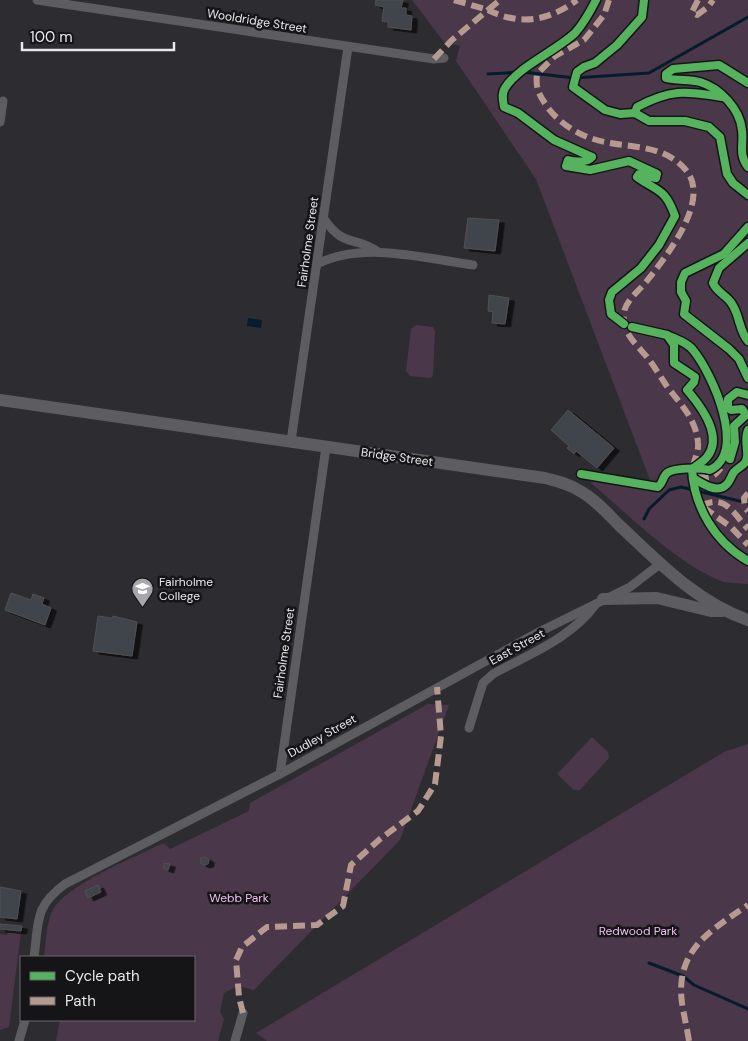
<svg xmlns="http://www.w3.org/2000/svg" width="748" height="1041" viewBox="0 0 748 1041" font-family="'DM Sans',sans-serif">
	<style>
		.green { fill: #4a3749 }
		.water { fill: #051c2c }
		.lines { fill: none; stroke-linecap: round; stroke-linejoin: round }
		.stream { stroke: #051c2c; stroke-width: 3 }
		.building { fill: #41444b; stroke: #4f5053; filter: url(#shadow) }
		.street { stroke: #5d5d61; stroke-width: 9 }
		.secondary { stroke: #5d5d61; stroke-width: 12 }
		.quiet { stroke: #b69a8f; stroke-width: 6; stroke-dasharray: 12 6; stroke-linecap: butt }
		.cycleway-casing { stroke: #151518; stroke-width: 11 }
		.cycleway { stroke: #56b35d; stroke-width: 8 }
		.labels { text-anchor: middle; stroke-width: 5; stroke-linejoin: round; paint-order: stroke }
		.street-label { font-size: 12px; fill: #e8e8eb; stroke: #151518 }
		.poi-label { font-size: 12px; fill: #e8e8eb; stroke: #151518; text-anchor: start }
		.park-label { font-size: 12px; fill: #f3bef1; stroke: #151518 }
	</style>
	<defs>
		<filter id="shadow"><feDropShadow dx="5.5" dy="3" stdDeviation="0" flood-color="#0009"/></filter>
	</defs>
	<rect width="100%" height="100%" fill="#2d2d31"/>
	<g class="green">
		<path d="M412 0H748V584C740 583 729 584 721 581 676 563 629 515 591 483L593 472 650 480 536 179 456 61 460 46 444 42Z"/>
		<polygon points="416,325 433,327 435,332 433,375 431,378 410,376 406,371 411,329"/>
		<path d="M428 704 449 705 400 840 254 990 238 986 224 993 220 1012 224 1019 218 1041H56L60 1020H194V957H44C46 942 46 921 54 908 70 883 137 856 164 843L170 849 249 811 250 803Z"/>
		<polygon points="592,737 608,752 609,758 580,790 574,790 557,774"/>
		<polygon points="748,744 748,1041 267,1041 256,1033 724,752"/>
		<polygon points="8,930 21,932 9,1027 0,1030 0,934 7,935"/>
	</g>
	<polygon class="water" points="248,318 262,320 261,328 247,326"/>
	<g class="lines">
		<g class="stream">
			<polyline points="488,74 523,72 574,78 649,73 748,17"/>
			<polyline points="644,519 649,509 669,490 681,487 748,503"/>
			<polyline points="649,963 683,976 694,985 748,1009"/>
		</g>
	</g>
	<g class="building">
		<polygon points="376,0 403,0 401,8 406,8 406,15 412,16 411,30 388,27 388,22 382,21 384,7 375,5"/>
		<polygon points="468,218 499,220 495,251 464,248"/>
		<polygon points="489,295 509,298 505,324 492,323 493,312 488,311"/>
		<polygon points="568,410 614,448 597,468 576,451 574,454 567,448 569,446 551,430"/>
		<polygon points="11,593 31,600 33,594 44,598 42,604 51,608 45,625 5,610"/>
		<polygon points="98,616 112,618 113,616 137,622 132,656 93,651"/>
		<polygon points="205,857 209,860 208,864 204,865 200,863 201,858"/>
		<polygon points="164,863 170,864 168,870 163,868"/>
		<polygon points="98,885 101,892 88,898 85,891"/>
		<polygon points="0,887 21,891 17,919 0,917"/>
		<polygon points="0,924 22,926 21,931 0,929"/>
	</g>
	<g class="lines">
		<g class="street">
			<polyline points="37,0 434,59 444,58"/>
			<polyline points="0,122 3,101"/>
			<path d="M324 219C345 249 354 235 378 252"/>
			<path d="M317 264C364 241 423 258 473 265"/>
			<polyline points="291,441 348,47"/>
			<path d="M469 728 483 683 493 674C531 653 570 639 596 604"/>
			<polyline points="280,774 326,447"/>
			<path d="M34 957C39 921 34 907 65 884L280 774 537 633 630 587 660 564"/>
			<polyline points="19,1041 25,1020"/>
			<polyline points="235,1041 243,1013"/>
		</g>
		<g class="secondary">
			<path d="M0 400 545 478C557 481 569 484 580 491 595 499 608 514 620 526 659 562 696 602 748 620"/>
			<polyline points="603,599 657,598 711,611 722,611"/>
		</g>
		<g class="quiet">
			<polyline points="454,0 488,10 500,0"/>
			<path d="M609 0 604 15 584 40 555 56 537 74C535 89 540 96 548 108 561 125 583 138 605 142 633 148 664 145 685 169 713 199 665 258 646 282 638 292 627 299 624 312 621 332 636 344 647 357 654 366 660 376 666 385 680 404 696 418 698 443 699 451 694 461 692 469"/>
			<polyline points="698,0 692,12 697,15 708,7 713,0"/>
			<path d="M434 59 452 40 488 10C520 26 549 21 577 0"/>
			<path d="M697 475C709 480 713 478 721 468"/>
			<polyline points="748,493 744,498 745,508 748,511"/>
			<path d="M701 506C725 493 733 513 748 529"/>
			<polyline points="703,507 731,527 748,545"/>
			<polyline points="243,1013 239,997 236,960 242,947 267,927 317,925 343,906 351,865 380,839 418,811 435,784 441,736 437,687"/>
			<path d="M689 1041C687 1028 684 1016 682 1003 675 950 710 931 748 905"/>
		</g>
		<defs>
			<g id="cycleway">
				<path d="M596 0C590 12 584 23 575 33 556 51 519 66 505 88 501 94 503 100 504 107L518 113 554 140 592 157C587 163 575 162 568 160L566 166 590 170 629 161 657 174 656 178 639 174 637 177C658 192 665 188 675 216L659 245 641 268 612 292 609 300 611 314 624 324"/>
				<polyline points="644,0 642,17 617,45 595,63 584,67 577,72 573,87 605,110 620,114 635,113 649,121 685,121 709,127 720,137 727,174 733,183 748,195"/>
				<path d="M748 83 719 65 673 69 666 74V78C677 81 689 79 700 82 720 88 740 109 742 130 744 145 738 154 748 167"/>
				<path d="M635 113 637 107C671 89 684 91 722 97"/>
				<polyline points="748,227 724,254 685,273 681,282 681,292 686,301 684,314 729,349 739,359 748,378"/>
				<path d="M748 243 719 268 713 283C717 293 727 295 732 304 740 316 739 331 748 341"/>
				<path d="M632 327 667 335 674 345V363L695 377 694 382 687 390C700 405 724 436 707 457 703 462 697 465 692 469"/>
				<polyline points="730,459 735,442 734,426 746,415 742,409 731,410 728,408 728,399 737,392 748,395"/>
				<path d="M692 469C694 507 715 542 748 561"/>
				<path d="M581 474 658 487C663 483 662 479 666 474 672 467 701 468 710 470 748 452 712 373 693 350 687 342 675 339 667 335"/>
				<path d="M693 478C701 483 717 494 726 485 730 482 731 476 734 472 740 466 746 465 747 457 748 448 744 439 748 430"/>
			</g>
		</defs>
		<use href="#cycleway" class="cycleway-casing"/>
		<use href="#cycleway" class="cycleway"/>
	</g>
	<defs>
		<symbol id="school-pin" viewBox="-11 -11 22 30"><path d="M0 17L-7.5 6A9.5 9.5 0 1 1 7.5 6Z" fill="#a7a7aa" stroke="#151518"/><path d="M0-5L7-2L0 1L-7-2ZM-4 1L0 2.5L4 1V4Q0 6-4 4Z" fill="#fff"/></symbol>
	</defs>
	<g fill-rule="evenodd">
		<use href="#school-pin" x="130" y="576" width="25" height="34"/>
	</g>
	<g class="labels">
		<g class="street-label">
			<text transform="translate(257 21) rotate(9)" y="4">Wooldridge Street</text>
			<text transform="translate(308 242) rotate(-82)" y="4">Fairholme Street</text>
			<text transform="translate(397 457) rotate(8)" y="4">Bridge Street</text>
			<text transform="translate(517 647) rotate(-29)" y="4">East Street</text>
			<text transform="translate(284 653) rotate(-82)" y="4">Fairholme Street</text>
			<text transform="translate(322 736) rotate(-29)" y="4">Dudley Street</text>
		</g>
		<g class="poi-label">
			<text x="159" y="586">Fairholme<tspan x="159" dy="14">College</tspan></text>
		</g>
		<g class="park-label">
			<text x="239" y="902">Webb Park</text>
			<text x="638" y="935">Redwood Park</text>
		</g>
	</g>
	<rect x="20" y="956" width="175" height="65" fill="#151518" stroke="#69696c"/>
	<rect x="30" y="972" width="25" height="8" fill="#56b35d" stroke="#69696c"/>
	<text x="65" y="981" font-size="15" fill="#e8e8eb">Cycle path</text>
	<rect x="30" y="997" width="25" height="8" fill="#b69a8f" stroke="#69696c"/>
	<text x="65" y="1006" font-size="15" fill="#e8e8eb">Path</text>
	<path d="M22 42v8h152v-8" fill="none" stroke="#e8e8eb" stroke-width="2.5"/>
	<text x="30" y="42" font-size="15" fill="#e8e8eb" stroke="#151518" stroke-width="4" paint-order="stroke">100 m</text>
</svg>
